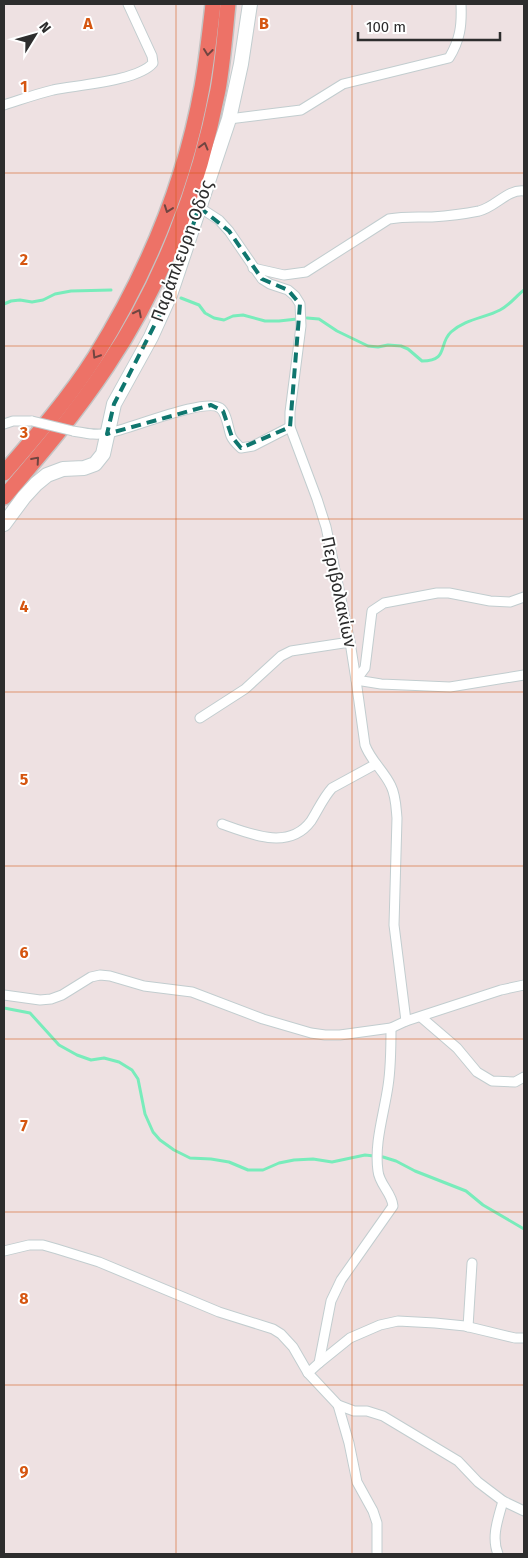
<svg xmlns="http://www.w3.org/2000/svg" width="528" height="1558" viewBox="0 0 528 1558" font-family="'Fira Sans',sans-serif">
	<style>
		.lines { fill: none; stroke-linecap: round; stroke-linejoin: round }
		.stream { stroke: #78ecbb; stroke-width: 3 }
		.street-casing { stroke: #c2cdcf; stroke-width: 11 }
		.secondary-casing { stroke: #c2cdcf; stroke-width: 16 }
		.primary-casing { stroke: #c4c4c4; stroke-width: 18 }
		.street { stroke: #fff; stroke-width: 9 }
		.secondary { stroke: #fff; stroke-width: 14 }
		.primary { stroke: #ed7267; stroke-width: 15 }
		.street-bridge-casing { stroke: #c2cdcf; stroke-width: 11; stroke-linecap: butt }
		.street-bridge { stroke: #fff; stroke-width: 9 }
		.oneway { stroke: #704541 }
		.marked { fill: none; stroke: #0f766e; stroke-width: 4; stroke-dasharray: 10 6; stroke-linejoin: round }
		.grid { fill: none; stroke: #d5550f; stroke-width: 1; stroke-opacity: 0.55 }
		.labels { text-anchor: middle; stroke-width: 4; stroke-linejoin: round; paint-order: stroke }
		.street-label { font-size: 18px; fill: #2d2d2d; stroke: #fff }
		.grid-label { font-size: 16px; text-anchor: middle; font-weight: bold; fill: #d5550f; stroke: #fff; stroke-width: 4; stroke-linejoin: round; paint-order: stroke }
	</style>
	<rect width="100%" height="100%" fill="#eee1e2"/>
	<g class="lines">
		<g class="stream">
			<polyline points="181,298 199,305 205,313 214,318 224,320 233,316 243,315 265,321 279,321 297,319"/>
			<polyline points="4,304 11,301 20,300 32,302 43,300 55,294 71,291 111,290"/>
			<path d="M307 318 319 319 337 331 368 346 378 347 388 345 401 346 408 349 422 361C449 361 438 344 451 332 465 319 485 318 500 310 510 305 516 296 524 290"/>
			<polyline points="4,1008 30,1013 59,1045 77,1055 91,1060 104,1058 119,1062 132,1070 138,1079 145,1114 153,1132 160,1140 174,1150 190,1158 211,1159 229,1162 248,1170 263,1170 279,1163 294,1160 313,1159 332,1162 365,1155 383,1157 396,1161 415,1171 466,1191 483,1205 524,1229"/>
		</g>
		<defs>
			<g id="street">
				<path d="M4 105C20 100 36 94 53 90 78 85 138 81 153 63L152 56 128 4"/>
				<path d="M229 119 301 110 343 84 449 58C460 40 462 26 461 4"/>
				<path d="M199 207 219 220 229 231 262 279 270 284 288 290 295 296 300 304 301 326 290 412V427L317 499 326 527 350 642 356 680 365 745C371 761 384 771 391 786 396 796 396 808 397 818L394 925 406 1021"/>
				<path d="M253 268 284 275 306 272 389 219C404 216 418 217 432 217 447 216 464 214 479 211 496 207 507 189 524 191"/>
				<polyline points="4,424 13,421 32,421"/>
				<path d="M73 431C85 433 96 436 108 433 128 430 205 397 220 408 227 413 228 428 231 436 233 441 237 444 241 448L253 446 290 427"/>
				<polyline points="524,597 510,602 490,601 449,593 437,593 384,603 372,611 365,668 356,680 381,684 450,687 524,675"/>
				<polyline points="200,718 245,689 281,656 291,651 350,642"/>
				<path d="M222 824C250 834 289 851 311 821 318 810 323 798 332 788L376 764"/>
				<polyline points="4,995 40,1000 51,999 62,995 91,977 100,975 110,976 144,986 192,992 263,1019 311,1033 325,1035 340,1035 391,1028 406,1021 501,990 524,985"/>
				<polyline points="421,1017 457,1048 477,1072 492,1081 515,1082 524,1077"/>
				<polyline points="4,1251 29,1245 43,1245 57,1249 99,1262 219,1312 273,1329 281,1334 293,1347 308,1373 338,1405 354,1411 367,1411 383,1416 458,1461 478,1482 503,1501 524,1511"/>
				<polyline points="468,1327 472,1263"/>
				<polyline points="319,1363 350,1338 380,1325 398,1321 435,1323 465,1326 515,1338 524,1338"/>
				<path d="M308 1373 319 1363 331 1301 341 1280 393 1206C392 1193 379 1184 378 1171 374 1143 384 1114 388 1086 391 1067 391 1047 391 1028"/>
				<polyline points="338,1405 349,1443 357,1482 373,1511 377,1523 377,1554"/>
				<path d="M498 1554C491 1537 498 1519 503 1501"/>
			</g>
			<polyline id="secondary" points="4,524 24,497 36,484 47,475 63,469 84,468 95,464 103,454 114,404 151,337 170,295 229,119 241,64 250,4"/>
			<g id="primary">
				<path d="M4 473C36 436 69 398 95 357 146 275 185 182 202 87 207 59 210 31 213 4"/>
				<path d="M4 497C40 455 76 413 107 366 162 285 199 187 218 90 223 62 225 33 228 4"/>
			</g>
		</defs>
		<use href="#street" class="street-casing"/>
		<use href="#secondary" class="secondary-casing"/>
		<use href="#primary" class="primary-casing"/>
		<use href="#street" class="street"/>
		<use href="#secondary" class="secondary"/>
		<use href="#primary" class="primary"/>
		<defs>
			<polyline id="street-bridge" points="32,421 73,431"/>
		</defs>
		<use href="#street-bridge" class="street-bridge-casing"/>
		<use href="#street-bridge" class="street-bridge"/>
	</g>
	<defs><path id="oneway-chevron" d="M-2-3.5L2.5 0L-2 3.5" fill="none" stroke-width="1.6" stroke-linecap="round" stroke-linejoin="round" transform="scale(1.25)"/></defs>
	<g class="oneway">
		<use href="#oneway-chevron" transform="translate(208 52) rotate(97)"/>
		<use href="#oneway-chevron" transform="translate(204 146) rotate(-75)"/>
		<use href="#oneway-chevron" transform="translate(168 209) rotate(110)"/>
		<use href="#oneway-chevron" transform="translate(138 313) rotate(-63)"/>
		<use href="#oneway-chevron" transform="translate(96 355) rotate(122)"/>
		<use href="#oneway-chevron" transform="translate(36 460) rotate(-49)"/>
	</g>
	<path class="marked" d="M199 207 229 231 262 279 288 290 300 304 290 427 241 448 232 437 223 411 211 405 107 434 114 404 170 295Z"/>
	<path class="grid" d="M176 4V1554M352 4V1554M4 173H524M4 346H524M4 519H524M4 692H524M4 866H524M4 1039H524M4 1212H524M4 1385H524"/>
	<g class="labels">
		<g class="street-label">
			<text transform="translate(182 251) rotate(-70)" y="6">Παράπλευρη Οδός</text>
			<text transform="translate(339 592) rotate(78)" y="6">Περιβολακίων</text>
		</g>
	</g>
	<g class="grid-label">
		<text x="88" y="29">A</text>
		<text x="264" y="29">B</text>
		<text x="24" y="92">1</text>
		<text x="24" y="265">2</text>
		<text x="24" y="438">3</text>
		<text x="24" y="612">4</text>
		<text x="24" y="785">5</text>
		<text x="24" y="958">6</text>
		<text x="24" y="1131">7</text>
		<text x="24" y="1304">8</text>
		<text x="24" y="1477">9</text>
	</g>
	<rect width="528" height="1558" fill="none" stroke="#2d2d2d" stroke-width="10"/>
	<g transform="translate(35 35) rotate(53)" stroke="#ffffff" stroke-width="4" paint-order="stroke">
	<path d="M0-4L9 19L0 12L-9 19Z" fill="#2d2d2d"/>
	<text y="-8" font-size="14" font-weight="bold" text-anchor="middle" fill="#2d2d2d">N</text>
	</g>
	<path d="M358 32v8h142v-8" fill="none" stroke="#2d2d2d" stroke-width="2.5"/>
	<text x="366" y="32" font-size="15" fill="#2d2d2d" stroke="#ffffff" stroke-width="4" paint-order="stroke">100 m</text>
</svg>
